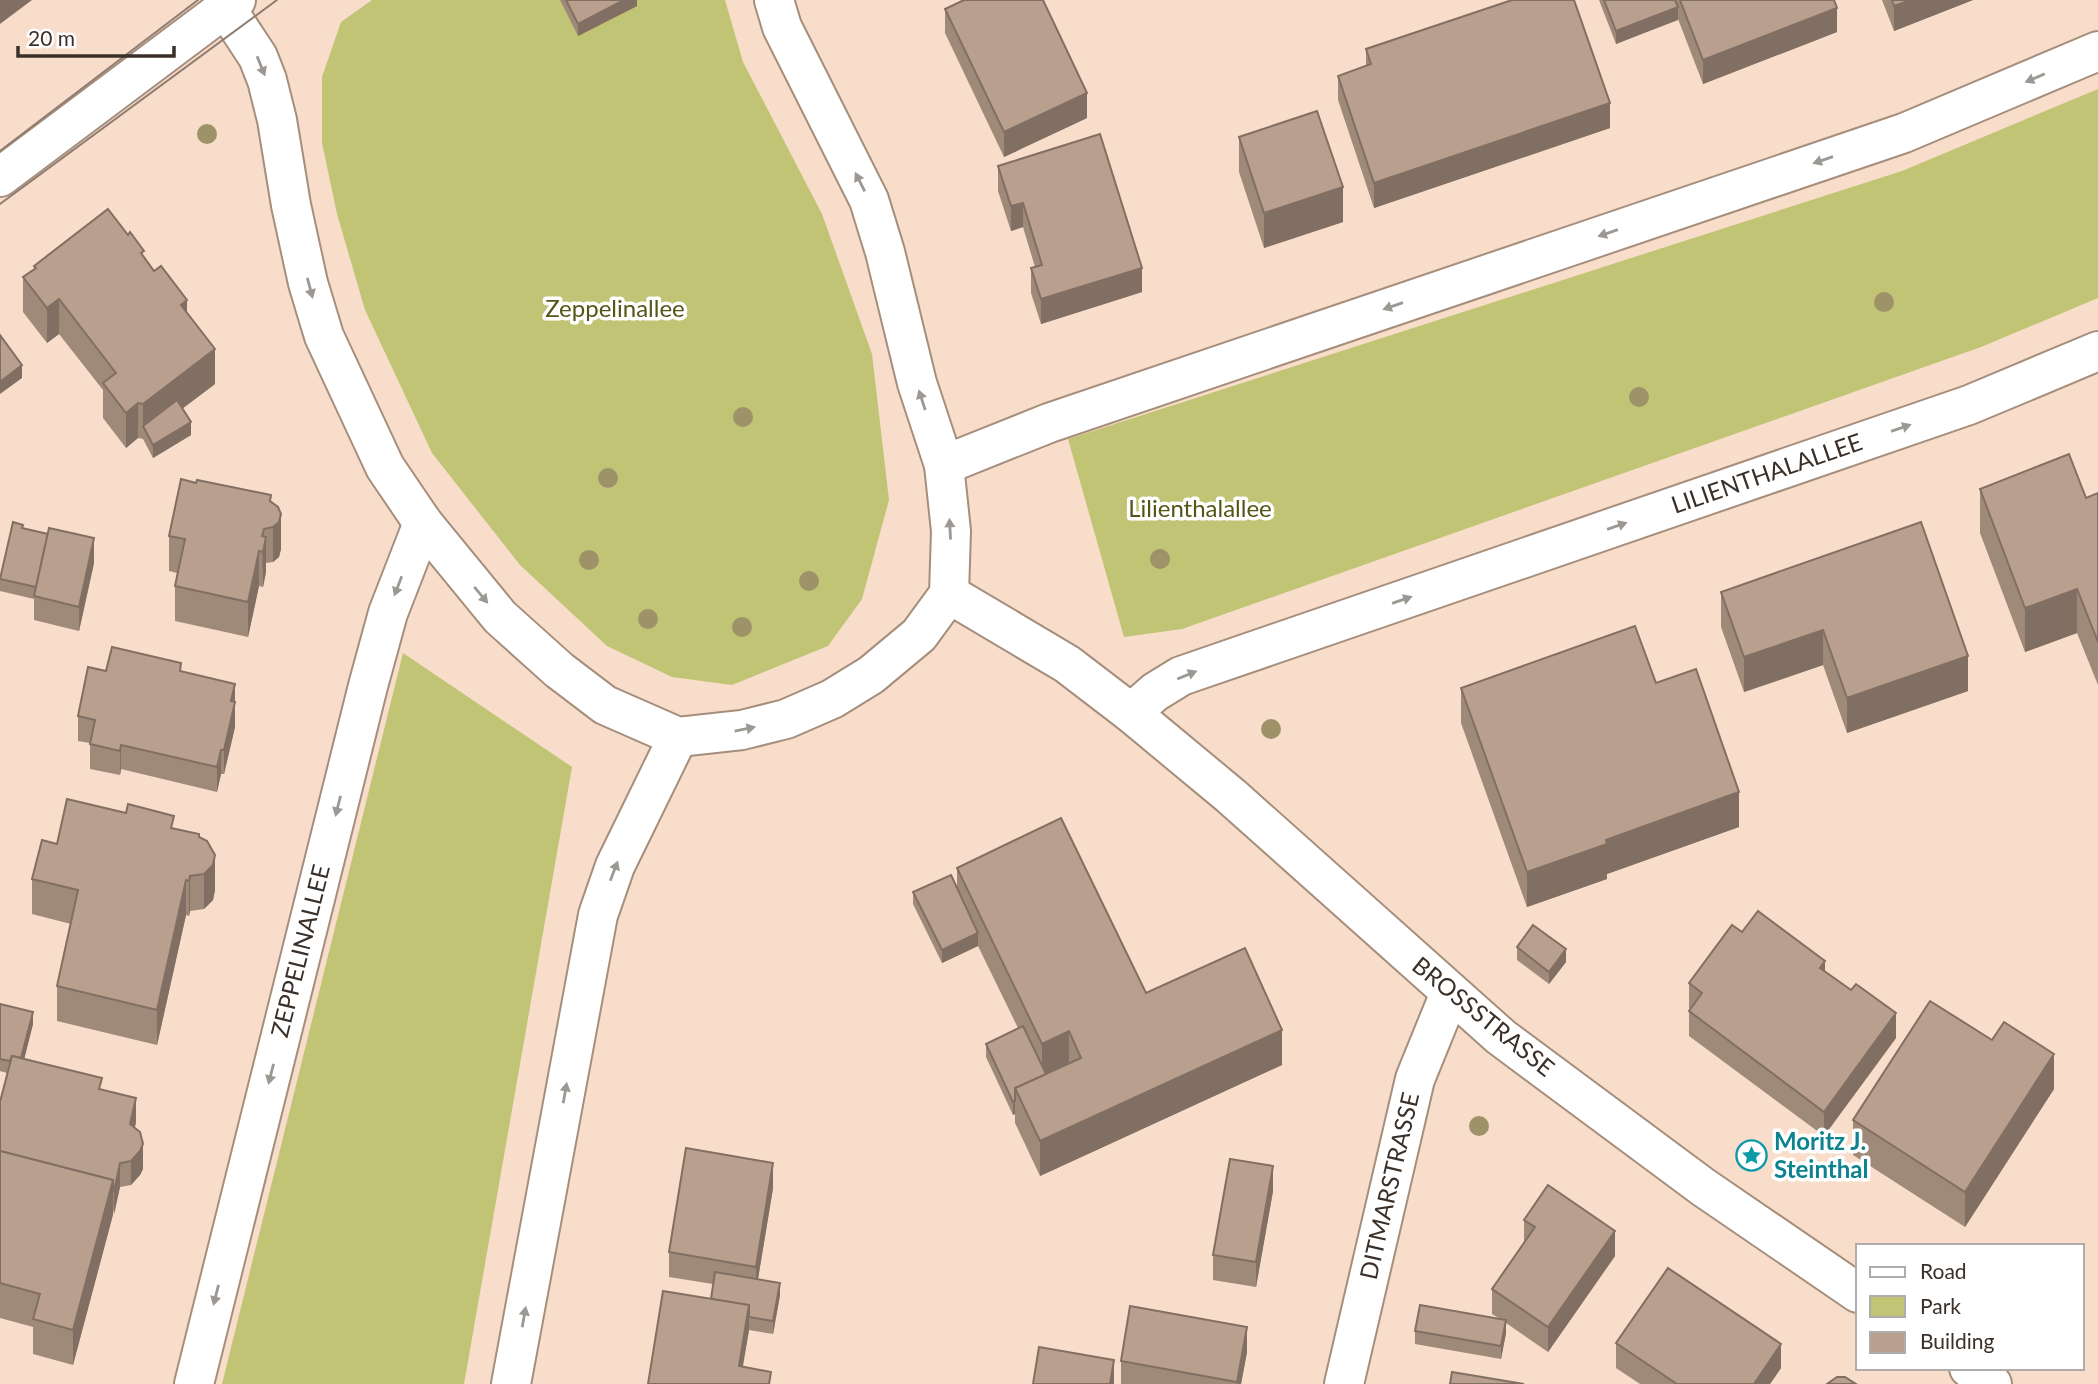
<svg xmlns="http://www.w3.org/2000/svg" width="2098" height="1384" viewBox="0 0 2098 1384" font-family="Lato,sans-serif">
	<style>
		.green { fill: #c1c474 }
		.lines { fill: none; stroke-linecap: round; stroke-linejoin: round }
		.minor-casing { stroke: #a68e7c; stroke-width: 42 }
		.minor { stroke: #fff; stroke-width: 38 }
		.tram { stroke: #8e7d70; stroke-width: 2 }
		.tree { fill: #9e9268 }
		.wall { fill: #9f8979 }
		.shaded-wall { fill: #826f63 }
		.building { fill: #b99f8d; stroke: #826f63; stroke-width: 2 }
		.oneway { fill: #9c9894 }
		.labels { text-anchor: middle; stroke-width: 7; stroke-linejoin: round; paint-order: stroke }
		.park-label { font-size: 24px; fill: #555517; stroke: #fff }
		.street-label { font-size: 24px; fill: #3a3029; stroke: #fff }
		.culture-label { font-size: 24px; font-weight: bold; fill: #0d838f; stroke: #fff; text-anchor: start }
	</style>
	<rect width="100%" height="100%" fill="#f8ddca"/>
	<g class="green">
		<polygon points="372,0 725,0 743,62 822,214 872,354 889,500 862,599 828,646 732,685 672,677 607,646 520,565 432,453 365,310 337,214 322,143 322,77 341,22"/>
		<polygon points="2098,89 2098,298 1981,347 1182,629 1124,637 1068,439 1902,171"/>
		<polygon points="403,653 572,767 464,1384 222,1384"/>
	</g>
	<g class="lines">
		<defs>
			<g id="minor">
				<polyline points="226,8 258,57 267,80 277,120 291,205 308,283 324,336 385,467 423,523 500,617 559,670 605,705 678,737 742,730 786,719 832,699 871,675 919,635 949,594 951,531 944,465 917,383 885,252 869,200 782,27 774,0"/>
				<polyline points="0,177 236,0"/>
				<polyline points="944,465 1049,423 1904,133 2098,51"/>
				<polyline points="949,594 1067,664 1131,713 1231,796 1501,1037 1703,1187 1858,1293"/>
				<polyline points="1131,713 1155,692 1181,676 1969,405 2098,351"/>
				<polyline points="1969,1368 1992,1384"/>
				<polyline points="194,1384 368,686 388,613 423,523"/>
				<polyline points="511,1384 598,915 615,866 678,737"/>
				<polyline points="1344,1384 1415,1079 1450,993"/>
			</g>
		</defs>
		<use href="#minor" class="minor-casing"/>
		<use href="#minor" class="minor"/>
		<g class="tram">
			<polyline points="0,151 198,0"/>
			<polyline points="0,204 277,0"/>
		</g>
	</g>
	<g class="tree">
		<circle cx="207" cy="134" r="10"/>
		<circle cx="1884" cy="302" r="10"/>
		<circle cx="1639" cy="397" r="10"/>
		<circle cx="743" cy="417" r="10"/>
		<circle cx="608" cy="478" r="10"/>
		<circle cx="1160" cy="559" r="10"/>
		<circle cx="589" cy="560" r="10"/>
		<circle cx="809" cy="581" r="10"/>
		<circle cx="648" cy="619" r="10"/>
		<circle cx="742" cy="627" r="10"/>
		<circle cx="1271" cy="729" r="10"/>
		<circle cx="1479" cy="1126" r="10"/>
	</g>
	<g class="wall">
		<polygon points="560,0 637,0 637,6 578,36"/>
		<polygon points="1599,0 1834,0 1837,32 1703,84 1678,19 1616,44"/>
		<polygon points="1882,0 1973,0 1894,31"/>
		<polygon points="945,9 1087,118 1004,157 945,33"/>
		<polygon points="1366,49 1610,128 1374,208 1338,100 1338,76 1366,66"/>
		<polygon points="1239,137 1343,222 1264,248 1239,172"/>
		<polygon points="998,166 1142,292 1041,324 1031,293 1031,268 1035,267 1023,227 1011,231 998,191"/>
		<polygon points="144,258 187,313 215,384 182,409 191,435 153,458 143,439 138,438 126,448 103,418 103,390 59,334 47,343 23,312 23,277 34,269 34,266"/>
		<polygon points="1980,489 2086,498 2098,493 2098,685 2077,633 2025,652 1980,533"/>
		<polygon points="271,502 281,549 279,557 273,562 266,563 266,572 263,587 259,586 248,637 175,621 175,586 177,573 169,571 169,536"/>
		<polygon points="1921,522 1968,691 1847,733 1823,665 1744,692 1721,627 1721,592"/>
		<polygon points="23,529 94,563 79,631 34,620 34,599 0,591 0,579"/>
		<polygon points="106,671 181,671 235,684 235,727 224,774 221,774 217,792 121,769 120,775 90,769 90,743 78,741 78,716"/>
		<polygon points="1656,683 1739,827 1607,874 1607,879 1527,907 1461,723 1461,688"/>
		<polygon points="174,828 199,837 215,890 213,900 204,909 190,911 189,916 186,915 157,1045 57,1021 57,986 71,924 32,914 32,879"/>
		<polygon points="957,868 1146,993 1282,1065 1040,1176 1015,1123 1015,1114 1013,1115 986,1057 986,1044 1018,1028 978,946 942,963 913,904 913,892 957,888"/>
		<polygon points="1742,932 1825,971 1896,1038 1824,1136 1689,1036 1689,1011 1691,1009 1689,1008 1689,983"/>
		<polygon points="1517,947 1566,962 1549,984 1517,960"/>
		<polygon points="0,1004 33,1024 24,1059 102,1090 136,1122 135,1127 143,1169 140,1175 131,1185 120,1187 73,1365 33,1354 33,1327 0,1318 0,1102 7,1073 0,1071"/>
		<polygon points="2054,1089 1965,1227 1853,1155 1853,1120"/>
		<polygon points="773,1188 758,1279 780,1295 773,1334 749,1330 742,1367 771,1384 648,1384 711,1299 713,1284 669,1277 669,1252"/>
		<polygon points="1273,1191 1256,1287 1213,1280 1213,1255"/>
		<polygon points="1524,1220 1615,1256 1548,1352 1506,1323 1506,1333 1501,1359 1415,1344 1415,1331 1500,1319 1492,1314 1492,1289 1524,1243"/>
		<polygon points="1616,1343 1781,1368 1770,1384 1640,1384 1616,1368"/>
		<polygon points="1247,1352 1241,1384 1121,1384 1121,1361"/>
	</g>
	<g class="shaded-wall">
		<polygon points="0,0 32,0 0,24"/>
		<polygon points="624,0 637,0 637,6 578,36 578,24"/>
		<polygon points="1911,0 1973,0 1894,31 1894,6"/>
		<polygon points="1678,7 1678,20 1616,44 1616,31"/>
		<polygon points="1837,8 1837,32 1703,84 1703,60"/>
		<polygon points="1087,93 1087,118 1004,157 1004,132"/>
		<polygon points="1610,103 1610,128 1374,208 1374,183"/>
		<polygon points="1343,187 1343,222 1264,248 1264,213"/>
		<polygon points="1023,203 1023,227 1011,231 1011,206"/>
		<polygon points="1142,268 1142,292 1041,324 1041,299"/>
		<polygon points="59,299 59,334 47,343 47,308"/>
		<polygon points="187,300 187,335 181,305"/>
		<polygon points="215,349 215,384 147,435 143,426 143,404"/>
		<polygon points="22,365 22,378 0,394 0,382"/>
		<polygon points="138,403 138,438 126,448 126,413"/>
		<polygon points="191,422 191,435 153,458 153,445"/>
		<polygon points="281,514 281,549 279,557 273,562 273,527"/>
		<polygon points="264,529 264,546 266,537 266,572 263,587 262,536"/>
		<polygon points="94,538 94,563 79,631 79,607"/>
		<polygon points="259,551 259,586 248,637 248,602"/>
		<polygon points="2077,589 2077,633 2025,652 2025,608"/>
		<polygon points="1823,630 1823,665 1744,692 1744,657"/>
		<polygon points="1968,656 1968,691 1847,733 1847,698"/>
		<polygon points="235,684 235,727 224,774 224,750 231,701"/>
		<polygon points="121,745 121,769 120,775 120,751"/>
		<polygon points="221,750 221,774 217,792 217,767"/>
		<polygon points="1739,792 1739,827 1607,874 1607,879 1527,907 1527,872 1606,840"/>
		<polygon points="215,855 215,890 213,900 204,909 204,874"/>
		<polygon points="190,876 190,911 189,916 189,881"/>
		<polygon points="186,880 186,915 157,1045 157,1010"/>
		<polygon points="978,933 978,946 942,963 942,950"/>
		<polygon points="1566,949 1566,962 1549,984 1549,972"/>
		<polygon points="1825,961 1825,985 1820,968"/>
		<polygon points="33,1012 33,1024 20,1076 20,1063"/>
		<polygon points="1896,1013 1896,1038 1824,1136 1824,1112"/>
		<polygon points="1282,1030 1282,1065 1040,1176 1040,1141"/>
		<polygon points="1069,1031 1069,1066 1042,1079 1042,1044"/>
		<polygon points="2054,1054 2054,1089 1965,1227 1965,1192"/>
		<polygon points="136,1098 136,1122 130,1148 130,1124"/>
		<polygon points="1015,1101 1015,1114 1013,1115 1013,1102"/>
		<polygon points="143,1144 143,1169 140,1175 131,1185 131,1161"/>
		<polygon points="120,1163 120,1187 114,1215 114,1191"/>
		<polygon points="773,1163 773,1188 756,1291 756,1267"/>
		<polygon points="1273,1166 1273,1191 1256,1287 1256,1262"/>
		<polygon points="113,1180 113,1215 73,1365 73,1330"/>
		<polygon points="1615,1231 1615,1256 1548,1352 1548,1327"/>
		<polygon points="780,1283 780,1295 773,1334 773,1321"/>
		<polygon points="749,1305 749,1330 740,1384 739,1366"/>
		<polygon points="1506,1320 1506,1333 1501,1359 1501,1346"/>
		<polygon points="1247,1327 1247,1352 1241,1384 1237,1384"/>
		<polygon points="1781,1344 1781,1368 1770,1384 1754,1384"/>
		<polygon points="1114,1360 1114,1384 1110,1384"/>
	</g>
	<g class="building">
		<polygon points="566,0 624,0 578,24"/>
		<polygon points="964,0 1043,0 1087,93 1004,132 945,9"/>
		<polygon points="1512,0 1574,0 1610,103 1374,183 1338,76 1371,64 1366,49"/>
		<polygon points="1604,0 1675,0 1678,7 1616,31"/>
		<polygon points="1680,0 1834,0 1837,8 1703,60"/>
		<polygon points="1892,0 1911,0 1894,6"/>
		<polygon points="1317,111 1343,187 1264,213 1239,137"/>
		<polygon points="1100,134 1142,268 1041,299 1031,268 1042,265 1023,203 1011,206 998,166"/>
		<polygon points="108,209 128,235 130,232 144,251 141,253 154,271 161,266 187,300 181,305 215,349 143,404 138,403 126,413 103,383 116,373 59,299 47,308 23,277 36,268 34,266"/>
		<polygon points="0,335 22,365 0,382"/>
		<polygon points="177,400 191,422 153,445 143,426"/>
		<polygon points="2069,454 2086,498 2098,493 2098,642 2077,589 2025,608 1980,489"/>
		<polygon points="181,479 196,483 197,480 271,495 270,501 278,507 281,514 279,522 273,527 264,529 262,536 266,537 263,552 259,551 248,602 175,586 185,539 169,536"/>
		<polygon points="13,522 23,525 22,528 48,534 36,587 0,579"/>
		<polygon points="1921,522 1968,656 1847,698 1823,630 1744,657 1721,592"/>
		<polygon points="49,528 94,538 79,607 34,596"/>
		<polygon points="1635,626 1656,683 1696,669 1739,792 1606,840 1607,844 1527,872 1461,688"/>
		<polygon points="112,647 181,663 180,671 235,684 231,701 235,702 224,750 221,750 217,767 121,745 120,751 90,744 95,720 78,716 88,667 106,671"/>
		<polygon points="67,799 126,813 128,804 174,816 171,828 199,834 199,837 207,841 215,855 213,865 204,874 190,876 189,881 186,880 157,1010 57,986 78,890 32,879 42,840 57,844"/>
		<polygon points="1061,818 1146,993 1245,948 1282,1030 1040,1141 1015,1088 1081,1058 1069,1031 1042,1044 957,868"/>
		<polygon points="951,875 978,933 942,950 913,892"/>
		<polygon points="1758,911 1825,961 1820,968 1851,990 1856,984 1896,1013 1824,1112 1689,1011 1702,993 1689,983 1732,925 1742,932"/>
		<polygon points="1533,925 1566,949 1549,972 1517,947"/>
		<polygon points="1930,1001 1992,1040 2004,1022 2054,1054 1965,1192 1853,1120"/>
		<polygon points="0,1004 33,1012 21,1058 12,1056 10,1061 0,1059"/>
		<polygon points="1023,1026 1046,1074 1015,1088 1015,1101 1013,1102 986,1044"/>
		<polygon points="12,1056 102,1078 99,1089 136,1098 130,1124 140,1132 143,1144 140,1151 131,1161 120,1163 114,1191 113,1190 113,1180 0,1151 0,1102"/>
		<polygon points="686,1148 773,1163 756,1267 669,1252"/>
		<polygon points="0,1151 113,1180 73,1330 33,1319 40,1294 0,1283"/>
		<polygon points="1230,1159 1273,1166 1256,1262 1213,1255"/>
		<polygon points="1548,1185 1615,1231 1548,1327 1492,1289 1535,1227 1524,1220"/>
		<polygon points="1668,1268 1781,1344 1754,1384 1677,1384 1616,1343"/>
		<polygon points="715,1272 780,1283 773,1321 749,1317 749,1305 711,1299"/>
		<polygon points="663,1291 749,1305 739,1366 771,1372 769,1384 648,1384"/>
		<polygon points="1420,1305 1506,1320 1501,1346 1415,1331"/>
		<polygon points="1130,1306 1247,1327 1237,1382 1121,1361"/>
		<polygon points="1039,1347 1114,1360 1110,1384 1033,1384"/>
		<polygon points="1452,1372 1524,1384 1450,1384"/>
		<polygon points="1837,1377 1845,1377 1856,1384 1827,1384"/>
	</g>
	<defs><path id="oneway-solid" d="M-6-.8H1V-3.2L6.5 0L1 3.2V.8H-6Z" transform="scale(1.75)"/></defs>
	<g class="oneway">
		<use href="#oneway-solid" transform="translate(261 66) rotate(68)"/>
		<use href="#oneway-solid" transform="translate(2035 78) rotate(157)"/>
		<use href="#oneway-solid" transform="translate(1823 160) rotate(161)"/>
		<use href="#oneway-solid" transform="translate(860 182) rotate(-117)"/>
		<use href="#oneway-solid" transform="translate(1608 233) rotate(161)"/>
		<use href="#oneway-solid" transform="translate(310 288) rotate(75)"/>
		<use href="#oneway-solid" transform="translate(1393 306) rotate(161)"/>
		<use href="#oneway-solid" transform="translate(922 400) rotate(-108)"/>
		<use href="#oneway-solid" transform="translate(1901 428) rotate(-19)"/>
		<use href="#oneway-solid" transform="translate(1617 526) rotate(-19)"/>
		<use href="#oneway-solid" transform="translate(950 529) rotate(-93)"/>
		<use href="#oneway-solid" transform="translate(398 586) rotate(111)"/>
		<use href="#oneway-solid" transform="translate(481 595) rotate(50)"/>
		<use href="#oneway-solid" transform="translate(1402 600) rotate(-19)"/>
		<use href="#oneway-solid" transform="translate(1187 675) rotate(-22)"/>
		<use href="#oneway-solid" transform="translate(745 729) rotate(-11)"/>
		<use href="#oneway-solid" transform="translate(338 806) rotate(104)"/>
		<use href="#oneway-solid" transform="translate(614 871) rotate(-69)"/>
		<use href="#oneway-solid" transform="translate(271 1074) rotate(104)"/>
		<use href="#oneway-solid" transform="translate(565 1093) rotate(-80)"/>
		<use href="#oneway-solid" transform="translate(216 1295) rotate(104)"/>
		<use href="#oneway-solid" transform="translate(524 1317) rotate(-80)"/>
	</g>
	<defs>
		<symbol id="sight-ring" viewBox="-11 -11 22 22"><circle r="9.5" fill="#fff" stroke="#0f9aa8" stroke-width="1.5"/><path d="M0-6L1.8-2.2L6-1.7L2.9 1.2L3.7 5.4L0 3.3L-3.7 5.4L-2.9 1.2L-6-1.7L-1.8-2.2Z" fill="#0f9aa8"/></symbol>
	</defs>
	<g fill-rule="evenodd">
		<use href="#sight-ring" x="1734" y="1138" width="35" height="35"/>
	</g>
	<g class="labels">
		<g class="park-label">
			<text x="615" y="317">Zeppelinallee</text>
			<text x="1200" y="517">Lilienthalallee</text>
		</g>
		<g class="street-label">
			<text transform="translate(1767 474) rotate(-19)" y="8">LILIENTHALALLEE</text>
			<text transform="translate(301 951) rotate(-76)" y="8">ZEPPELINALLEE</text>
			<text transform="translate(1483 1017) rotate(39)" y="8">BROSSSTRASSE</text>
			<text transform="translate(1390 1186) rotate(-77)" y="8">DITMARSTRASSE</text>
		</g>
		<g class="culture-label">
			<text x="1774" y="1150">Moritz J.<tspan x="1774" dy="28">Steinthal</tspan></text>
		</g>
	</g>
	<rect x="1856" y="1244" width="228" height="126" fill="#ffffff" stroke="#b0aca9" stroke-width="2"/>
	<rect x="1870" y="1267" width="35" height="10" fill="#ffffff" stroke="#b0aca9" stroke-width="2"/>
	<text x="1920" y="1279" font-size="21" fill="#3a3029">Road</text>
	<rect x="1870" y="1296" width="35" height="21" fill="#c1c474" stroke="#b0aca9" stroke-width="2"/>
	<text x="1920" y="1314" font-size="21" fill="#3a3029">Park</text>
	<rect x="1870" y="1332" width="35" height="21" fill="#b99f8d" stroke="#b0aca9" stroke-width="2"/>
	<text x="1920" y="1349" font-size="21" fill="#3a3029">Building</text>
	<path d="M18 46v10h156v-10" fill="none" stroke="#3a3029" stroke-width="3.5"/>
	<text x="28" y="46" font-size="21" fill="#3a3029" stroke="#ffffff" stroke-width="5" paint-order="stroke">20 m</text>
</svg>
